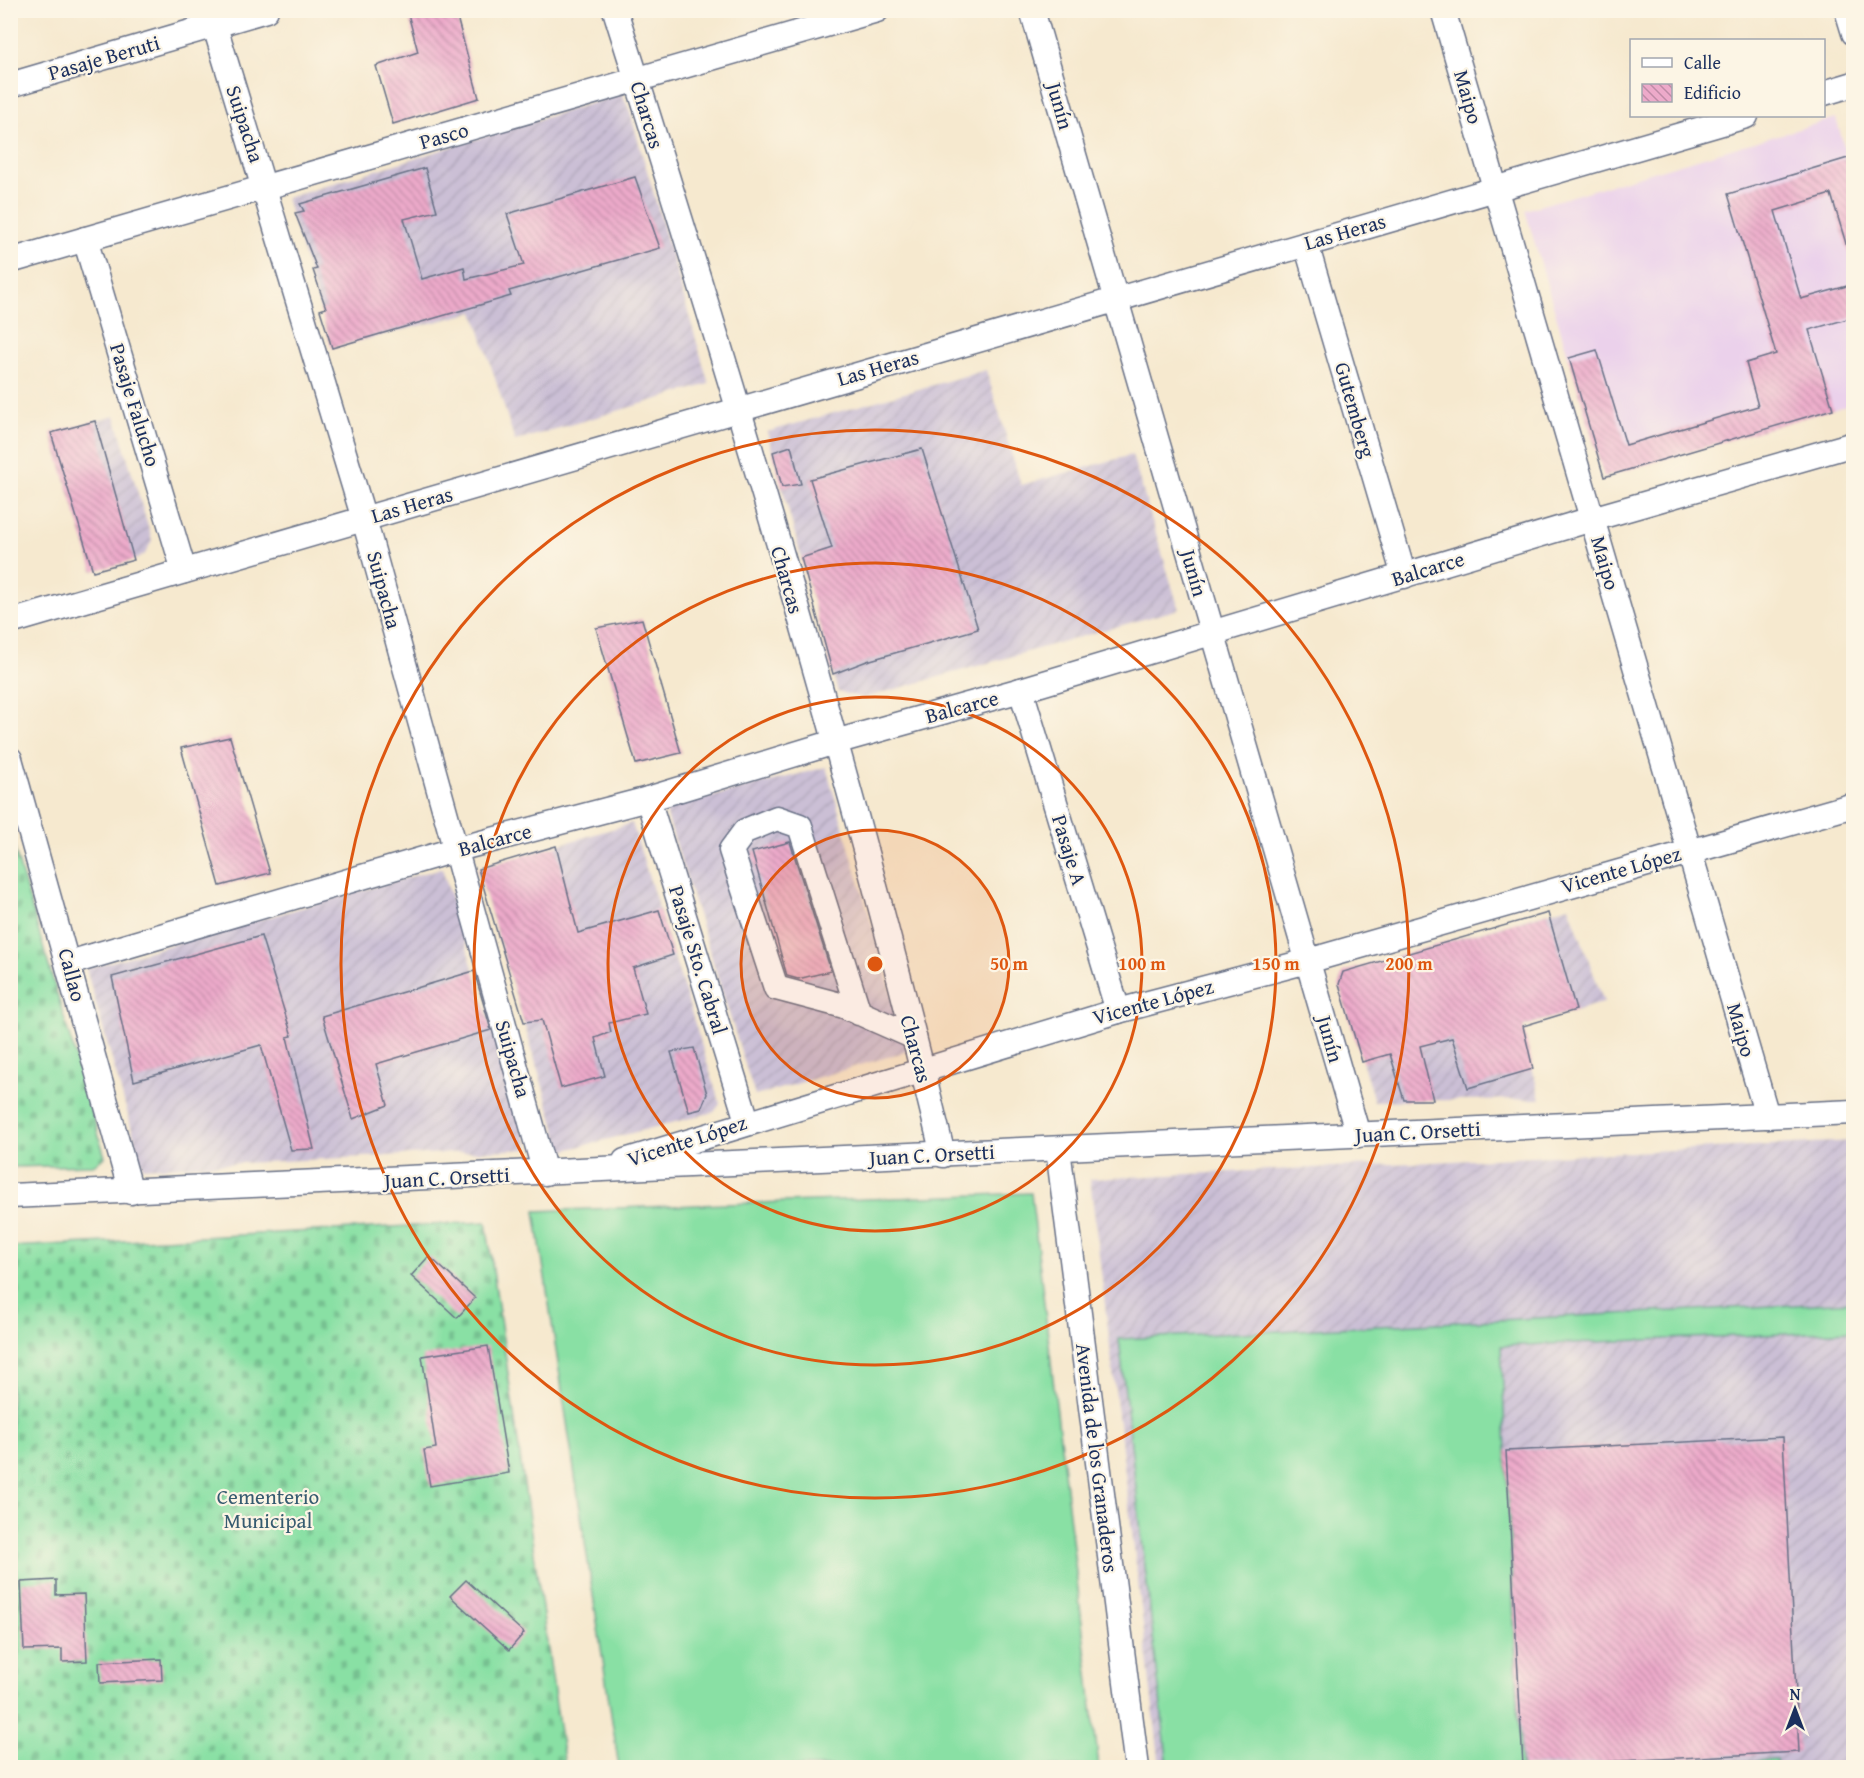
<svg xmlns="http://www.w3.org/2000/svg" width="1864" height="1778" viewBox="0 0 1864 1778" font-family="'Gentium Book Plus',serif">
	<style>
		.built { fill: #ebd1eb }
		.industrial { fill: url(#industrial-furrows) }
		.grass { fill: #89e0a4; stroke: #528881; stroke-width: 1.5 }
		.cemetery { fill: url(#cemetery-stones); stroke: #528881; stroke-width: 1.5 }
		.building { fill: url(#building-back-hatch) }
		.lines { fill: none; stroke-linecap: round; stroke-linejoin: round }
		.minor-casing { stroke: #687086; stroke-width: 27 }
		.minor { stroke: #fff; stroke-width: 24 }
		.ring { fill: none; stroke: #de5710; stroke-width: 3 }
		.labels { text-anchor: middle; stroke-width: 4.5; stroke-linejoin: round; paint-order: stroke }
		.street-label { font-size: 21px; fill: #1b2f5e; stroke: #fcf5e5 }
		.park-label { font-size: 21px; fill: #365b70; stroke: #fcf5e5 }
		.centre { fill: #de5710; stroke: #fcf5e5; stroke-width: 3 }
		.ring-label { font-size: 18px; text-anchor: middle; font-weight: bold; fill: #de5710; stroke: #fcf5e5; stroke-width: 4.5; stroke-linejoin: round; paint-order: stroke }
	</style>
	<defs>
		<pattern id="industrial-furrows" width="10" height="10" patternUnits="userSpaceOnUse" patternTransform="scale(1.5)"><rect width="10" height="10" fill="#cbbfd5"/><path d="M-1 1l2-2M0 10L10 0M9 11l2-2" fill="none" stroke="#aea4b9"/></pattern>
		<pattern id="cemetery-stones" width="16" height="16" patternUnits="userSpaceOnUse" patternTransform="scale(1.5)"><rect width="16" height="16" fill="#89e0a4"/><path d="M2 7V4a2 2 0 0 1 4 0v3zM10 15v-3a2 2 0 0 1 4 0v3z" fill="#76c090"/></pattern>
		<pattern id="building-back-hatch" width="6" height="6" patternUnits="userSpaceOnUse" patternTransform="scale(1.5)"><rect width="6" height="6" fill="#edaaca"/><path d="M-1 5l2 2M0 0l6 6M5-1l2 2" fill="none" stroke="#bf8ba7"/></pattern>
	</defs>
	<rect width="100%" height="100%" fill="#fcf5e5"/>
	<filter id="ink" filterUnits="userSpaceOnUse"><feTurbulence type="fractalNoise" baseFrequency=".0167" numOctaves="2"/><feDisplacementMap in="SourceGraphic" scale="12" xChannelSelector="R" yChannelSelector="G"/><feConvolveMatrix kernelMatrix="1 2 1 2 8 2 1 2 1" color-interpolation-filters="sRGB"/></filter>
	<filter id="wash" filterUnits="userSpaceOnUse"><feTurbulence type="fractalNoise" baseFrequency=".008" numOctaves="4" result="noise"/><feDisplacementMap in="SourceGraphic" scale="24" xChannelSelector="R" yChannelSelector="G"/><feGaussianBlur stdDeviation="1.35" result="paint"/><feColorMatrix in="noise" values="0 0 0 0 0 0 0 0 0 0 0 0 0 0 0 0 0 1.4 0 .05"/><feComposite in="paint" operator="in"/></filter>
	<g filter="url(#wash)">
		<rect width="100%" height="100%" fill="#f6e9cf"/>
		<polygon class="built" points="1836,118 1853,178 1853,403 1604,477 1525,210"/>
		<g class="industrial">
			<polygon points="622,94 630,112 709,384 515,441 474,312 332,348 286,198"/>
			<polygon points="986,370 1021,485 1132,455 1179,609 864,698 838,692 767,432"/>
			<polygon points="115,416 152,540 145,554 134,560 93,571 51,433"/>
			<polygon points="826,767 908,1051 755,1096 665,809"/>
			<polygon points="632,823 720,1104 714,1112 562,1151 478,869"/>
			<polygon points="442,868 529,1149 143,1168 86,969"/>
			<polygon points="1569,906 1604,1002 1522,1027 1540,1099 1374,1101 1339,984 1343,972"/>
			<polygon points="1853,1141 1853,1767 1160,1767 1090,1179"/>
		</g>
		<g class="grass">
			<polygon points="1031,1193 1099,1767 619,1767 535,1211"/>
			<polygon points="1853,1302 1853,1331 1501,1346 1521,1767 1168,1767 1119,1339"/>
			<polygon points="1777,1760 1777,1768 1611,1767"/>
		</g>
		<g class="cemetery">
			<polygon points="10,834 105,1157 93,1165 11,1167"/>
			<polygon points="486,1222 565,1767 11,1768 11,1247"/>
		</g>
		<g id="blocks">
			<g class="building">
				<polygon points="407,10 455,10 479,98 393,124 376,66 418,52"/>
				<polygon points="1848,158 1854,178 1854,257 1850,257 1831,194 1775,211 1801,299 1854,284 1854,317 1809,330 1833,409 1604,477 1569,358 1597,350 1626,445 1758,406 1746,363 1776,354 1728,194"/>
				<polygon points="425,168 437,211 404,219 422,279 464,267 466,279 524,265 507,214 635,177 660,248 509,291 511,296 332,348 320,310 326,308 313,270 317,269 295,213 304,211 300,204"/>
				<polygon points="95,421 134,560 93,571 51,433"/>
				<polygon points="791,446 801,484 782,487 773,452"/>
				<polygon points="922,449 978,629 867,661 833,674 801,558 832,548 810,479"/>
				<polygon points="642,619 681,753 636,764 596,628"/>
				<polygon points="230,737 270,873 220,886 181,748"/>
				<polygon points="790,842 831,971 798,979 787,976 752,852"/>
				<polygon points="556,846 578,933 659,910 673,955 633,968 646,1014 609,1023 611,1032 595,1038 605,1076 561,1088 542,1020 524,1022 478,869"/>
				<polygon points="1548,913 1576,1010 1523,1026 1533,1069 1468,1088 1452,1038 1420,1046 1433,1100 1404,1100 1390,1054 1362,1062 1339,984 1343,972"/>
				<polygon points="261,936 292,1036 287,1037 314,1149 291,1150 261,1045 134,1081 112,977"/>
				<polygon points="474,971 491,1030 376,1064 388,1105 353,1119 322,1016"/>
				<polygon points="694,1048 707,1094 701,1109 689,1112 671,1052"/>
				<polygon points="429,1256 475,1298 457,1318 411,1276"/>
				<polygon points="488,1346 509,1473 430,1486 424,1450 436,1448 422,1356"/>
				<polygon points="1783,1437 1799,1752 1523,1766 1506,1451"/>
				<polygon points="56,1580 56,1595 84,1594 87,1661 62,1662 62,1649 24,1650 21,1582"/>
				<polygon points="466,1580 524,1633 509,1650 450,1596"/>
				<polygon points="161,1659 162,1680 100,1683 99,1662"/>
			</g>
		</g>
	</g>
	<g filter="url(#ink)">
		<use href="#blocks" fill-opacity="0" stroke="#687086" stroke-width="1.5"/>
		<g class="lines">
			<defs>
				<g id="minor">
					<polyline points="210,10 364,519 545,1173"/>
					<path d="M615 10C734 388 851 769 943 1155"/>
					<polyline points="1032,10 1358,1135"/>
					<polyline points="1443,10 1767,1116"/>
					<polyline points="1847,10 1854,33"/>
					<polyline points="10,85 266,10"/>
					<polyline points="1824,93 1854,84"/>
					<polyline points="85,239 184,571"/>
					<polyline points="1306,244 1404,576"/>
					<polyline points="10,261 877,10"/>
					<polyline points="10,622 1746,116"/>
					<polyline points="1021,690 1118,1011"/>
					<polyline points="10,759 131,1192"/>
					<polyline points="648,799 747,1121"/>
					<polyline points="69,963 454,850 648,799 835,742 1021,690 1592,519 1854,444"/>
					<polyline points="859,1013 800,826 777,818 745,831 731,850 776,988 844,1006 914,1037"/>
					<polyline points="1058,1149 1137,1768"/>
					<polyline points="625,1161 1118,1011 1308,961 1854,805"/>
					<polyline points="10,1196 1854,1112"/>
				</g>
			</defs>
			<use href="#minor" class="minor-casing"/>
			<use href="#minor" class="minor"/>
		</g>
	</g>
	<circle cx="875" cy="964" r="134" fill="#de5710" fill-opacity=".12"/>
	<g class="ring">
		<circle cx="875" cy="964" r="134"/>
		<circle cx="875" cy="964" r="267"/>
		<circle cx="875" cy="964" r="401"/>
		<circle cx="875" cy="964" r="534"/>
	</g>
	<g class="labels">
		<g class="street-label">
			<text transform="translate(104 58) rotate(-16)" y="7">Pasaje Beruti</text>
			<text transform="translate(1468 97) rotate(74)" y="7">Maipo</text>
			<text transform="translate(1060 106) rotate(74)" y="7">Junín</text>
			<text transform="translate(647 115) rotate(73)" y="7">Charcas</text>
			<text transform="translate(245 124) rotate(72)" y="7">Suipacha</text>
			<text transform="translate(444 136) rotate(-16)" y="7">Pasco</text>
			<text transform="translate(1345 232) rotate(-16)" y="7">Las Heras</text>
			<text transform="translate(878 368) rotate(-16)" y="7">Las Heras</text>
			<text transform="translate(135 405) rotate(73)" y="7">Pasaje Falucho</text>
			<text transform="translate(1355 410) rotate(74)" y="7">Gutemberg</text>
			<text transform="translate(412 505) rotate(-16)" y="7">Las Heras</text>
			<text transform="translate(1605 563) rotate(74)" y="7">Maipo</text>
			<text transform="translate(1428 569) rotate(-17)" y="7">Balcarce</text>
			<text transform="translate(1194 573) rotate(74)" y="7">Junín</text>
			<text transform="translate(787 580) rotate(74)" y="7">Charcas</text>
			<text transform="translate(384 590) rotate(75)" y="7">Suipacha</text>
			<text transform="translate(962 707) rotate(-15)" y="7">Balcarce</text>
			<text transform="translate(495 840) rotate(-15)" y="7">Balcarce</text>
			<text transform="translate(1069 850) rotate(73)" y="7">Pasaje A</text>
			<text transform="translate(1621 870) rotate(-16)" y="7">Vicente López</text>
			<text transform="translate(698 960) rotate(73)" y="7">Pasaje Sto. Cabral</text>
			<text transform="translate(72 975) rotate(75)" y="7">Callao</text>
			<text transform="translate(1153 1002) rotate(-15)" y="7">Vicente López</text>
			<text transform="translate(1741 1030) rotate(74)" y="7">Maipo</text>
			<text transform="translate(1330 1039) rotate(74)" y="7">Junín</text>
			<text transform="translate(916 1049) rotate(75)" y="7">Charcas</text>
			<text transform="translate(513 1059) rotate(74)" y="7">Suipacha</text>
			<text transform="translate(1418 1132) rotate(-3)" y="7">Juan C. Orsetti</text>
			<text transform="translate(687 1141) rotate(-18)" y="7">Vicente López</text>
			<text transform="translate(932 1155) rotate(-3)" y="7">Juan C. Orsetti</text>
			<text transform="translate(447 1178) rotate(-3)" y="7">Juan C. Orsetti</text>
			<text transform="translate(1097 1458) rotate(83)" y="7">Avenida de los Granaderos</text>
		</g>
		<g class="park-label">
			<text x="268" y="1504">Cementerio<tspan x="268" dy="24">Municipal</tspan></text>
		</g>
	</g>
	<circle cx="875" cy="964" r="9" class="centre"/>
	<g class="ring-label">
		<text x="1009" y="970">50 m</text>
		<text x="1142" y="970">100 m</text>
		<text x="1276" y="970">150 m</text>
		<text x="1409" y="970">200 m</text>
	</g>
	<rect width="1864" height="1778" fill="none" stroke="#fcf5e5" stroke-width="36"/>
	<rect x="1630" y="39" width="195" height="78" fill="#fcf5e5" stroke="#a2a6af" stroke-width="1.5"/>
	<rect x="1642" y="58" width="30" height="9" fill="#ffffff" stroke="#a2a6af" stroke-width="1.5"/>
	<text x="1684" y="69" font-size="18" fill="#1b2f5e">Calle</text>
	<rect x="1642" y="84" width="30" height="18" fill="url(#building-back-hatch)" stroke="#a2a6af" stroke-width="1.5"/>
	<text x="1684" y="99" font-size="18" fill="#1b2f5e">Edificio</text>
	<g transform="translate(1795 1709)" stroke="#fcf5e5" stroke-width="4.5" paint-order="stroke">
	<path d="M0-4.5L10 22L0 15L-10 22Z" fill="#1b2f5e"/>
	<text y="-9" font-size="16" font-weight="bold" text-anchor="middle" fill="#1b2f5e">N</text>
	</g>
</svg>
